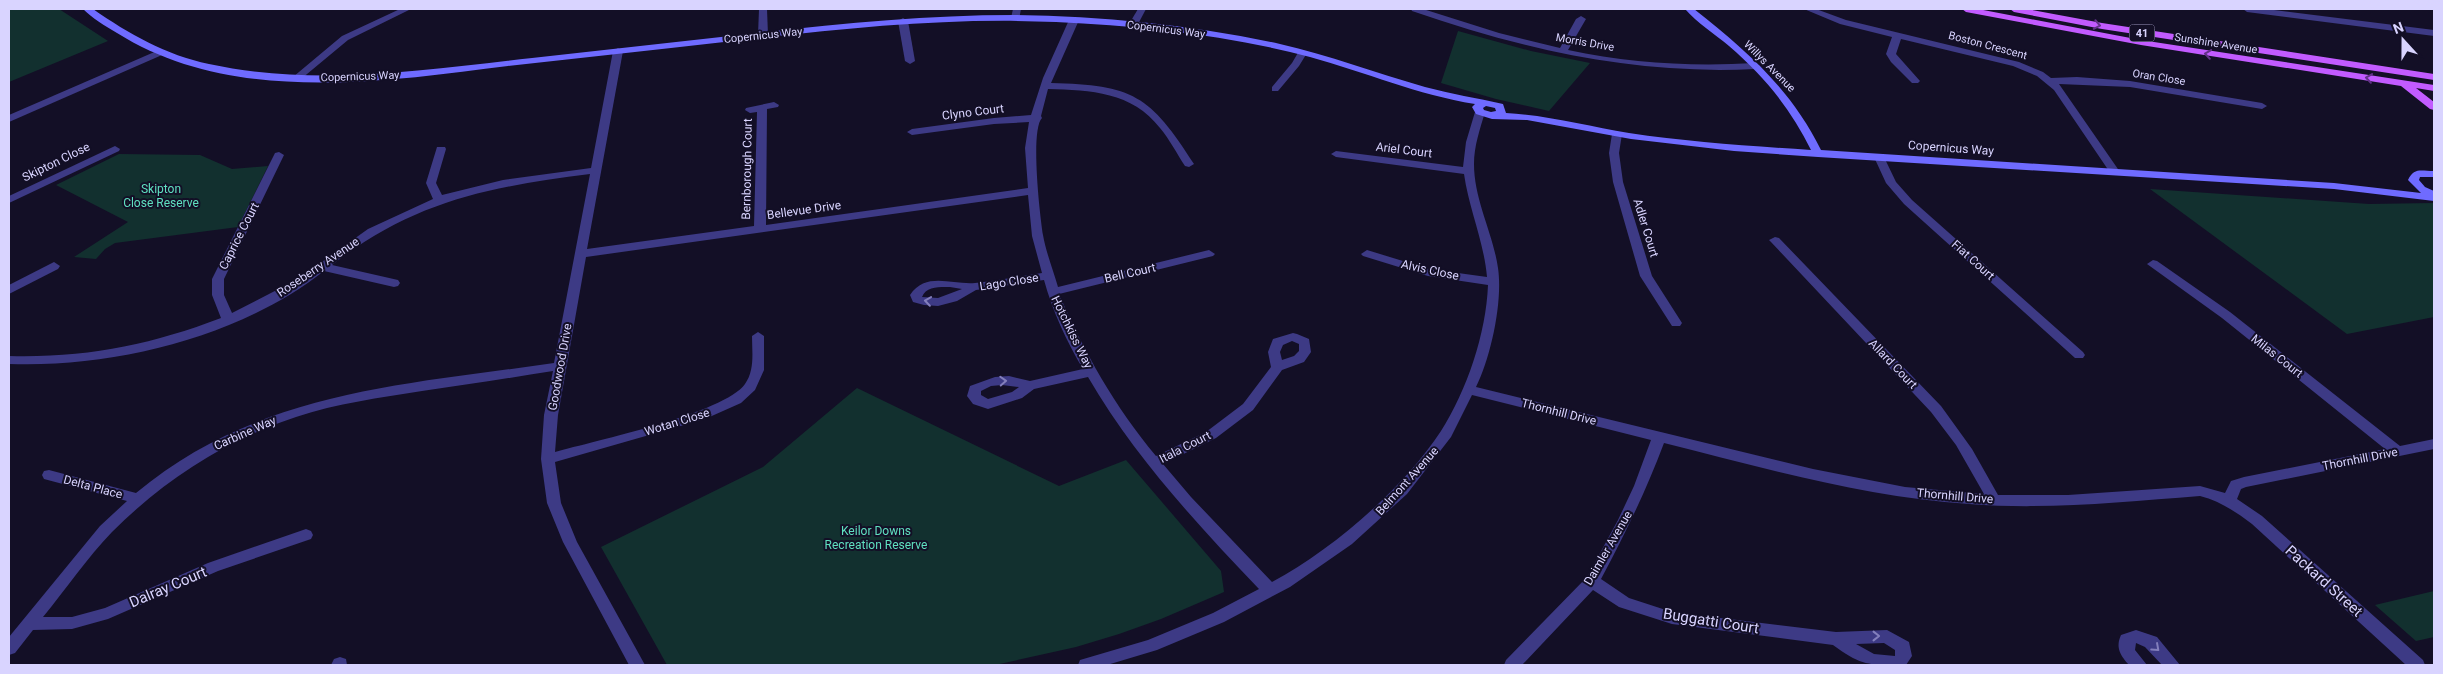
<svg xmlns="http://www.w3.org/2000/svg" width="2443" height="674" viewBox="0 0 2443 674" font-family="Roboto,sans-serif">
	<style>
		.green { fill: #12302f }
		.lines { fill: none; stroke-linecap: round; stroke-linejoin: round }
		.street { fill: #3d3a85; fill-rule: evenodd }
		.secondary { fill: #6f6bff; fill-rule: evenodd }
		.primary { fill: #c25bff; fill-rule: evenodd }
		.oneway { stroke: #623188 }
		.oneway2 { stroke: #837fbc }
		.labels { text-anchor: middle; stroke-width: 4; stroke-linejoin: round; paint-order: stroke }
		.far-street-label { font-size: 11px; fill: #d9d4ff; stroke: #130f26 }
		.shield { fill: #130f26; stroke: #9e99be; stroke-width: 1 }
		.shield-label { font-size: 11px; font-weight: bold; fill: #d9d4ff }
		.street-label { font-size: 12px; fill: #d9d4ff; stroke: #130f26 }
		.park-label { font-size: 12px; fill: #5fe0c0; stroke: #130f26 }
		.near-street-label { font-size: 15px; fill: #d9d4ff; stroke: #130f26 }
	</style>
	<rect width="100%" height="100%" fill="#130f26"/>
	<g class="green">
		<polygon points="9,9 59,9 108,41 9,82"/>
		<polygon points="1458,31 1531,51 1590,63 1549,111 1496,99 1441,83"/>
		<polygon points="119,154 200,155 232,169 268,166 238,227 115,243 105,249 96,259 74,257 128,222 56,185"/>
		<polygon points="2150,189 2369,204 2434,203 2434,317 2347,334"/>
		<polygon points="857,388 1059,486 1126,460 1221,571 1224,592 1161,619 1119,634 1076,647 995,665 667,665 601,547 763,467"/>
		<polygon points="2434,591 2434,637 2416,641 2375,605"/>
	</g>
	<g class="lines">
		<g class="street">
			<polygon points="400,9 411,9 348,40 301,79 298,80 293,77 342,36"/>
			<polygon points="759,9 767,9 768,35 763,38 758,35"/>
			<polygon points="1013,9 1021,9 1019,20 1011,18"/>
			<polygon points="1138,9 1146,9 1137,26 1131,26 1129,24"/>
			<path d="M1411 9H1423L1499 33 1560 48 1576 19 1581 16 1586 19 1568 50C1630 63 1692 67 1755 63L1760 66 1755 69C1635 75 1525 50 1412 11Z"/>
			<polygon points="1804,9 1816,9 1846,20 2019,62 2043,72 2051,78 2077,77 2130,81 2262,103 2267,106 2262,109 2130,87 2059,84 2120,172 2115,175 2111,174 2054,90 2037,76 2013,66 1901,39 1896,54 1920,81 1918,83 1912,83 1891,62 1886,54 1892,37 1840,24"/>
			<polygon points="2243,9 2266,9 2434,30 2434,36 2247,12"/>
			<path d="M1074 17 1079 20 1051 83C1133 85 1150 95 1194 164L1189 167 1185 166C1177 154 1170 140 1160 128 1132 92 1091 90 1048 89L1041 116 1042 118C1030 130 1040 216 1043 235 1046 252 1053 270 1058 287L1209 250 1215 254 1213 256 1059 294C1084 352 1115 407 1156 456L1206 432 1243 404 1271 367 1268 352 1273 339 1293 333 1297 334 1309 339 1311 352 1304 362 1282 370 1253 410 1216 438 1163 464 1191 497 1272 582C1332 550 1403 489 1441 431 1467 390 1486 334 1488 285L1428 276 1363 256 1361 254 1367 250 1429 269 1487 277C1484 242 1469 209 1464 174L1336 157 1331 154 1336 151 1463 167 1466 142 1475 112 1480 109 1485 112C1480 129 1474 146 1474 164 1474 200 1493 233 1498 268 1503 301 1491 357 1476 387L1813 469 1905 487 1984 494 1956 445 1931 412 1771 242 1769 240 1775 237 1779 238 1941 406 1972 449 1998 495H2068L2200 486 2225 493 2231 481 2244 477 2385 449 2222 318 2147 264 2153 260 2157 261 2230 312 2400 446 2434 439V449L2246 487 2241 489 2237 499 2262 516 2423 660 2425 665H2406L2252 524C2236 512 2220 501 2200 496 2123 502 2046 510 1969 504 1865 497 1764 468 1664 443 1646 491 1625 534 1601 579L1629 598 1672 612 1836 632 1887 630 1909 642 1912 656 1906 665C1870 665 1863 667 1833 645L1672 624 1619 607 1593 590 1522 665H1504L1506 660 1587 577 1618 520 1634 486 1651 440 1472 395 1451 437 1407 494 1352 544 1290 587 1224 622 1157 650 1107 665H1078L1080 660 1148 640 1213 613 1259 589C1196 523 1134 456 1088 377L1034 389 1022 398 988 409 973 404 967 396 970 386 995 377 1009 376 1030 381 1083 369C1067 342 1052 310 1044 280L976 290 957 301 938 306 924 305 913 302 910 295C926 271 952 285 975 283 998 281 1020 276 1042 273L1032 236 1028 195 586 257 558 415 555 452C594 441 725 413 745 384 755 370 752 352 752 336L758 332 764 336V370L755 390 741 403 705 419 555 462 561 503 577 542 645 665H629L563 542 547 503 541 459 544 415 553 371C509 378 465 385 422 391 380 398 337 403 296 417 226 440 164 480 112 532 87 558 66 589 43 617H72L105 608 208 563 306 529 311 531 313 535 311 539 218 571 108 619 72 629 33 630 15 653 9 655V637L100 526 127 501 44 479 42 475 44 471 49 470 136 493C258 391 404 385 554 363L590 174C489 187 414 201 332 265L398 280 400 283 398 286 394 287 324 271C240 337 114 368 9 364V356C86 358 150 345 221 318L212 295V279L275 153 279 152 284 155 224 279V295L232 313 298 279 368 229 433 199 426 183 437 147H445L446 149 436 183 442 195 503 180 591 168 613 51 618 48 623 51 587 249 754 226 757 112 750 113 745 110 746 108 774 102 779 105 778 107 767 109 766 225 1028 188 1025 148 1029 122 994 124 912 135 907 132 912 129 994 118 1031 115 1043 78 1069 20ZM950 287 962 289 938 298 922 297C926 286 940 287 950 287ZM1292 341 1299 344V351L1294 356 1282 360 1280 352 1283 345ZM1002 385 1019 387 1012 392 988 399 981 395V391L991 386ZM1884 643 1895 650V656L1874 654 1856 644Z"/>
			<polygon points="903,18 908,21 915,61 910,64 905,61 898,21"/>
			<polygon points="159,50 164,53 162,55 9,122 9,115"/>
			<polygon points="1302,50 1307,53 1299,66 1278,91 1272,91 1272,87 1292,63 1299,51"/>
			<polygon points="1617,131 1622,134 1619,153 1623,182 1652,276 1682,323 1680,326 1672,326 1640,276 1613,182 1609,153 1612,134"/>
			<polygon points="115,146 120,149 119,151 9,203 9,196"/>
			<polygon points="1879,154 1884,157 1896,182 1912,200 2083,352 2085,355 2083,358 2075,358 1904,204 1886,183 1874,157"/>
			<polygon points="54,262 60,266 58,269 9,294 9,285"/>
			<path d="M2136 630 2157 637 2180 665H2162L2145 647 2136 643 2135 650 2147 665H2129C2121 656 2115 648 2121 635Z"/>
			<polygon points="340,657 346,659 347,665 331,665 334,659"/>
		</g>
		<path class="secondary" d="M83 9H93C129 34 166 55 209 64 316 87 425 70 532 58 604 50 676 42 748 34 836 24 925 15 1014 15 1103 16 1193 25 1280 44 1329 55 1376 73 1425 87 1451 94 1477 98 1503 104L1506 113C1547 115 1588 126 1629 133 1689 142 1750 146 1811 150 1791 109 1764 76 1729 46 1715 34 1697 23 1685 9H1694C1747 51 1791 89 1821 150L2334 183 2421 193 2408 180C2414 167 2421 171 2434 171V177H2420L2419 180 2425 187 2434 191V201L2334 189 1818 157 1734 151 1631 139 1527 120 1492 119 1476 114 1472 107 1475 104C1418 95 1365 72 1310 57 1227 35 1141 26 1056 22 927 16 799 34 671 48 617 54 562 60 508 66 381 82 232 105 117 33 105 26 92 18 83 9ZM1486 106 1495 108 1496 111 1491 112 1484 110 1483 108Z"/>
		<g class="primary">
			<polygon points="1962,9 1978,9 2141,40 2434,85 2434,91 2416,88 2434,102 2434,110 2430,109 2401,86 2141,45 1966,12"/>
			<polygon points="2010,9 2027,9 2102,23 2434,74 2434,80 2102,29 2014,12"/>
		</g>
	</g>
	<defs><path id="oneway-chevron" d="M-2-3.5L2.5 0L-2 3.5" fill="none" stroke-width="1.6" stroke-linecap="round" stroke-linejoin="round" transform="scale(1.25)"/></defs>
	<g class="oneway">
		<use href="#oneway-chevron" transform="translate(2097 25) rotate(11)"/>
		<use href="#oneway-chevron" transform="translate(2208 54) rotate(-171)"/>
		<use href="#oneway-chevron" transform="translate(2369 78) rotate(-172)"/>
	</g>
	<g class="oneway2">
		<use href="#oneway-chevron" transform="translate(928 301) rotate(-172)"/>
		<use href="#oneway-chevron" transform="translate(1003 381) rotate(-3)"/>
		<use href="#oneway-chevron" transform="translate(1876 636)"/>
		<use href="#oneway-chevron" transform="translate(2156 648) rotate(42)"/>
	</g>
	<g class="labels">
		<g class="far-street-label">
			<text transform="translate(1166 29) rotate(7)" y="4">Copernicus Way</text>
			<text transform="translate(763 35) rotate(-6)" y="4">Copernicus Way</text>
			<text transform="translate(1585 42) rotate(10)" y="4">Morris Drive</text>
			<text transform="translate(2216 43) rotate(9)" y="4">Sunshine Avenue</text>
			<text transform="translate(1988 45) rotate(15)" y="4">Boston Crescent</text>
			<text transform="translate(1770 66) rotate(45)" y="4">Willys Avenue</text>
			<text transform="translate(360 76) rotate(-2)" y="4">Copernicus Way</text>
			<text transform="translate(2159 77) rotate(9)" y="4">Oran Close</text>
		</g>
		<rect class="shield" x="2129.5" y="24.5" width="25" height="17" rx="4"/>
		<g class="shield-label">
			<text x="2142" y="37">41</text>
		</g>
		<g class="street-label">
			<text transform="translate(973 112) rotate(-7)" y="4">Clyno Court</text>
			<text transform="translate(1951 148) rotate(4)" y="4">Copernicus Way</text>
			<text transform="translate(1404 150) rotate(7)" y="4">Ariel Court</text>
			<text transform="translate(56 162) rotate(-26)" y="4">Skipton Close</text>
			<text transform="translate(747 169) rotate(-89)" y="4">Bernborough Court</text>
			<text transform="translate(804 210) rotate(-8)" y="4">Bellevue Drive</text>
			<text transform="translate(1646 228) rotate(73)" y="4">Adler Court</text>
			<text transform="translate(239 236) rotate(-63)" y="4">Caprice Court</text>
			<text transform="translate(1973 260) rotate(42)" y="4">Fiat Court</text>
			<text transform="translate(318 267) rotate(-34)" y="4">Roseberry Avenue</text>
			<text transform="translate(1430 270) rotate(12)" y="4">Alvis Close</text>
			<text transform="translate(1130 273) rotate(-13)" y="4">Bell Court</text>
			<text transform="translate(1009 282) rotate(-9)" y="4">Lago Close</text>
			<text transform="translate(1072 332) rotate(64)" y="4">Hotchkiss Way</text>
			<text transform="translate(2277 356) rotate(38)" y="4">Milas Court</text>
			<text transform="translate(1893 364) rotate(46)" y="4">Allard Court</text>
			<text transform="translate(560 367) rotate(-80)" y="4">Goodwood Drive</text>
			<text transform="translate(1559 412) rotate(14)" y="4">Thornhill Drive</text>
			<text transform="translate(677 422) rotate(-17)" y="4">Wotan Close</text>
			<text transform="translate(245 433) rotate(-24)" y="4">Carbine Way</text>
			<text transform="translate(1185 447) rotate(-27)" y="4">Itala Court</text>
			<text transform="translate(2360 459) rotate(-11)" y="4">Thornhill Drive</text>
			<text transform="translate(1407 481) rotate(-48)" y="4">Belmont Avenue</text>
			<text transform="translate(93 487) rotate(15)" y="4">Delta Place</text>
			<text transform="translate(1955 496) rotate(5)" y="4">Thornhill Drive</text>
			<text transform="translate(1608 548) rotate(-60)" y="4">Daimler Avenue</text>
		</g>
		<g class="park-label">
			<text x="161" y="193">Skipton<tspan x="161" dy="14">Close Reserve</tspan></text>
			<text x="876" y="535">Keilor Downs<tspan x="876" dy="14">Recreation Reserve</tspan></text>
		</g>
		<g class="near-street-label">
			<text transform="translate(2324 581) rotate(42)" y="5">Packard Street</text>
			<text transform="translate(168 587) rotate(-23)" y="5">Dalray Court</text>
			<text transform="translate(1711 621) rotate(9)" y="5">Buggatti Court</text>
		</g>
	</g>
	<rect width="2443" height="674" fill="none" stroke="#d9d4ff" stroke-width="20"/>
	<g transform="translate(2403 40) rotate(339)" stroke="#130f26" stroke-width="4" paint-order="stroke">
	<path d="M0-4L9 19L0 12L-9 19Z" fill="#d9d4ff"/>
	<text y="-8" font-size="14" font-weight="bold" text-anchor="middle" fill="#d9d4ff">N</text>
	</g>
</svg>
